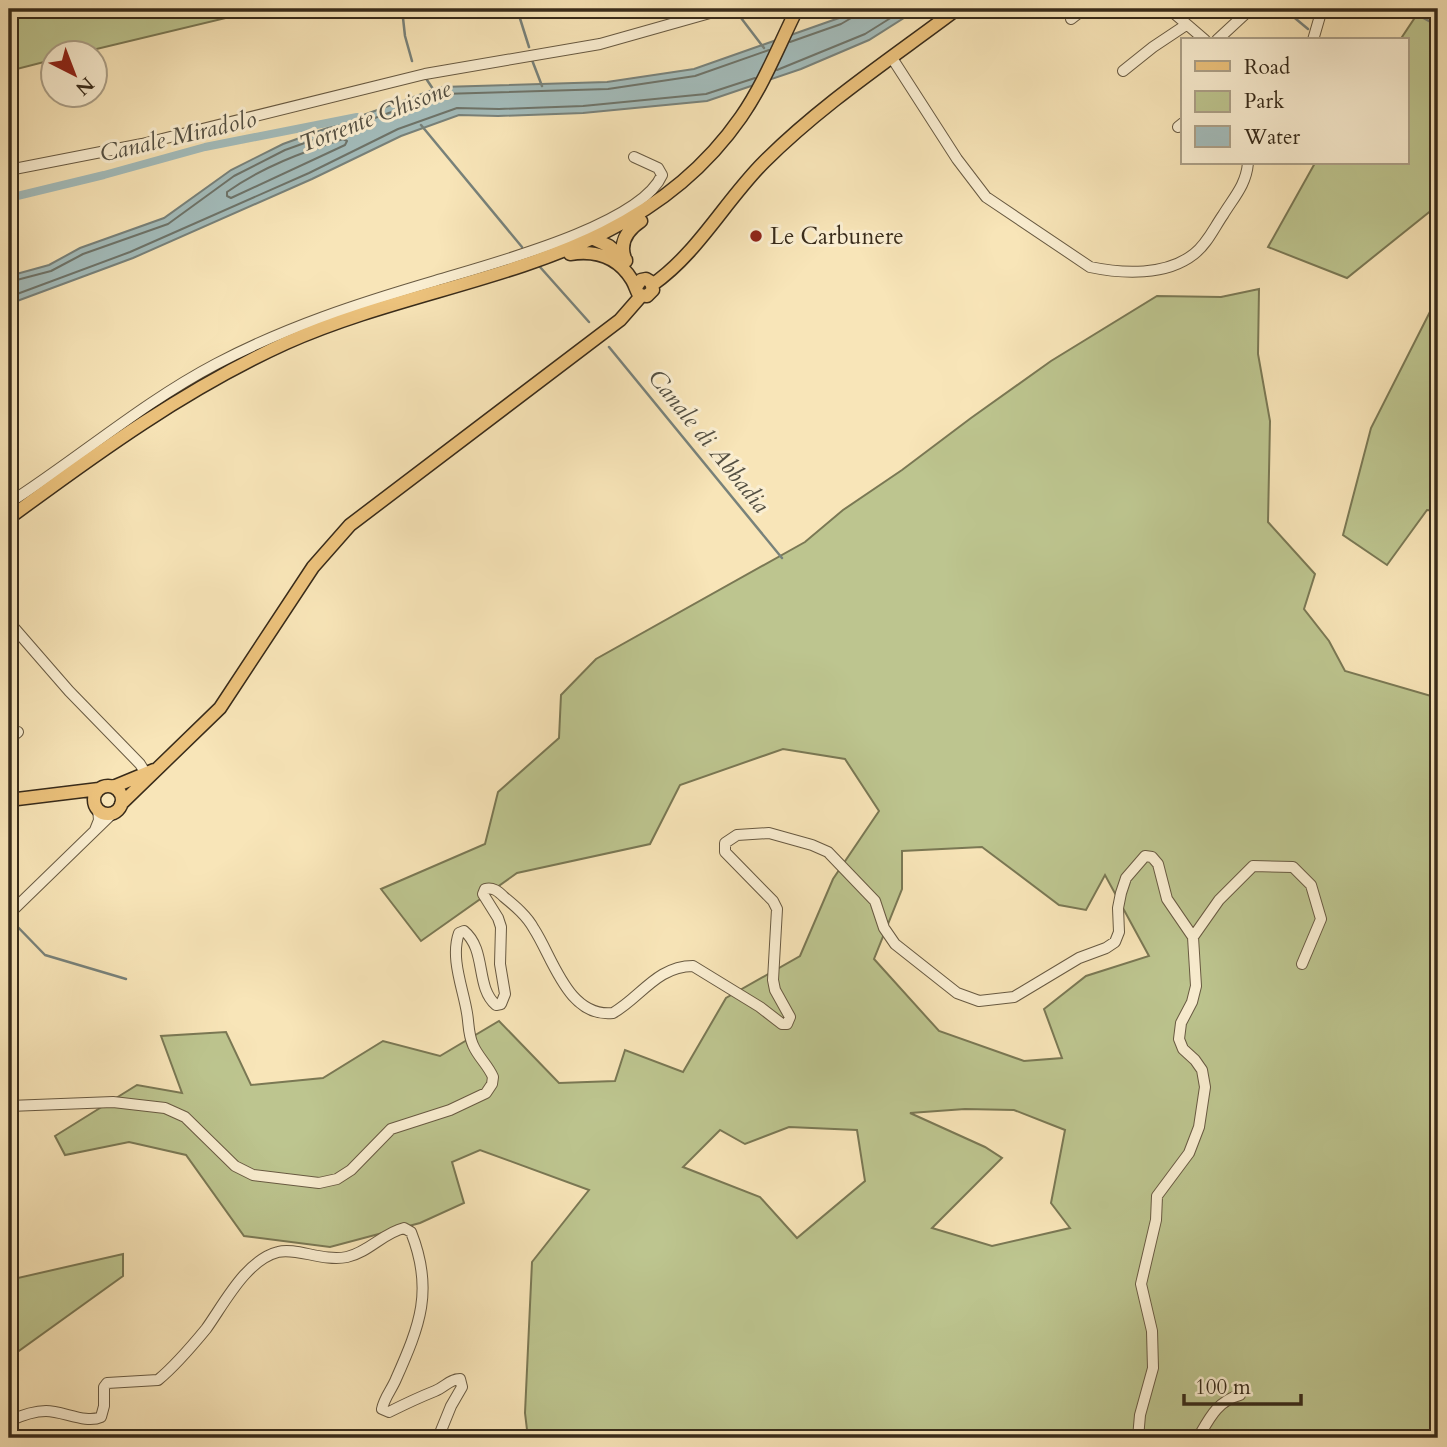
<svg xmlns="http://www.w3.org/2000/svg" width="1447" height="1447" font-family="Cardo,serif">
<style>
.green{fill:#bdc58f;stroke:#7a7854;stroke-width:2;fill-rule:evenodd}
.water{fill:#a3bcbb;stroke:#78827b;stroke-width:2}
.lines{fill:none;stroke-linecap:round;stroke-linejoin:round}
.shore{stroke:#6e746a;stroke-width:2}
.stream{stroke:#78827b;stroke-width:2.5}
.canal{stroke:#a3bcbb;stroke-width:8}
.minor-casing{stroke:#685a42;stroke-width:12}
.major-casing{stroke:#382b1a;stroke-width:15}
.minor{stroke:#faeed1;stroke-width:10}
.major{stroke:#ecc27c;stroke-width:12}
.poi-dot{fill:#8f2418;stroke:#faeed1;stroke-width:2.5}
.labels{text-anchor:middle;stroke-width:6;stroke-linejoin:round;paint-order:stroke}
.poi-label{font-size:23px;fill:#382b1a;stroke:#faeed1;text-anchor:start}
.water-label{font-size:24px;font-style:italic;fill:#534f42;stroke:#faeed1}
</style>
<rect width="100%" height="100%" fill="#f8e5b8"/>
<filter id="stains"><feTurbulence type="fractalNoise" baseFrequency=".00286" numOctaves="4"/><feColorMatrix values="0 0 0 0 .2 0 0 0 0 .09 0 0 0 0 .02 0 0 0 .5 -.17"/></filter>
<radialGradient id="worn" r=".72"><stop offset=".6" stop-color="#630" stop-opacity="0"/><stop offset="1" stop-color="#630" stop-opacity=".3"/></radialGradient>
<path class="green" d="M 9,9 L 298,9 L 259,10 L 84,52 L 52,52 L 52,60 L 9,71 Z
M 1420,10 L 1438,15 L 1438,205 L 1347,278 L 1268,247 L 1315,163 L 1407,163 L 1407,40 L 1400,40 Z
M 1259,289 L 1258,354 L 1270,421 L 1268,522 L 1315,574 L 1304,609 L 1329,641 L 1345,671 L 1438,698 L 1438,1438 L 528,1438 L 525,1413 L 532,1262 L 589,1190 L 480,1150 L 452,1162 L 464,1203 L 420,1223 L 330,1247 L 244,1236 L 186,1155 L 129,1142 L 65,1155 L 55,1136 L 137,1085 L 182,1093 L 161,1036 L 226,1032 L 251,1085 L 323,1078 L 383,1041 L 440,1056 L 499,1021 L 559,1083 L 615,1081 L 625,1050 L 683,1072 L 726,998 L 800,956 L 833,879 L 879,811 L 845,759 L 783,749 L 680,785 L 650,844 L 517,873 L 421,941 L 381,889 L 485,844 L 498,792 L 559,738 L 561,695 L 596,659 L 805,542 L 843,510 L 902,470 L 971,418 L 1051,361 L 1157,296 L 1221,297 ZM 982,847 L 1059,905 L 1086,910 L 1105,875 L 1149,956 L 1086,976 L 1044,1009 L 1062,1058 L 1024,1061 L 939,1031 L 874,959 L 902,889 L 902,851 ZM 965,1109 L 1014,1110 L 1065,1130 L 1051,1203 L 1070,1228 L 992,1246 L 932,1228 L 1002,1158 L 985,1147 L 910,1113 ZM 789,1127 L 857,1130 L 865,1181 L 797,1238 L 760,1197 L 683,1167 L 720,1130 L 745,1144 Z
M 1438,296 L 1438,511 L 1427,510 L 1387,565 L 1343,535 L 1371,428 Z
M 123,1254 L 123,1276 L 9,1358 L 9,1280 Z"/>
<path class="water" d="M 853,9 L 918,9 L 869,40 L 801,69 L 707,101 L 583,113 L 498,116 L 459,115 L 401,136 L 312,179 L 133,258 L 9,304 L 9,276 L 49,265 L 80,248 L 164,218 L 231,170 L 283,144 L 441,87 L 607,82 L 694,69 L 839,18 Z"/>
<g class="lines">
<path class="shore" d="M 790,42 L 841,24 L 853,17 L 856,9
M 777,70 L 865,34 L 905,9
M 343,139 L 347,141 L 345,145 L 231,198 L 227,196 L 227,192 C 262,167 303,152 343,139 Z
M 9,282 L 51,271 L 83,254 L 168,224 L 234,176 L 285,150 L 442,94 L 608,89 L 695,76 L 769,50
M 9,297 L 130,252 L 309,173 L 398,129 L 457,108 L 499,109 L 583,106 L 706,94 L 755,78"/>
<path class="stream" d="M 402,9 L 405,36 L 412,61
M 517,9 L 529,47
M 1284,9 L 1308,29
M 1407,9 L 1438,26
M 738,14 L 764,48
M 532,60 L 542,86
M 425,77 L 435,92
M 421,125 L 522,247
M 540,267 L 589,322
M 609,347 L 782,558
M 11,920 L 45,955 L 126,979"/>
<path class="canal" d="M 9,198 L 104,175 L 205,147 L 357,117"/>
<defs>
<path id="minor" d="M 1169,9 L 1205,40
M 1071,19 L 1084,9
M 1217,40 L 1244,15
M 1313,40 L 1322,9
M 892,58 L 957,159 L 986,197 L 1090,267 C 1123,274 1166,276 1194,254 C 1207,244 1214,228 1223,215 C 1234,197 1246,185 1248,163
M 1123,71 L 1153,47 L 1186,25
M 1178,127 L 1183,123
M 9,170 L 142,144 L 425,74 L 600,44 L 724,9
M 9,503 C 79,458 142,403 216,364 C 286,327 360,303 435,281 C 487,265 640,226 662,175 L 658,168 L 634,157
M 9,622 L 69,691 L 140,764 L 146,774
M 9,739 L 18,732
M 95,830 L 99,820 L 98,809
M 9,914 L 114,812
M 1193,937 L 1219,900 L 1253,866 L 1293,867 L 1311,885 L 1321,919 L 1302,964
M 9,1106 L 113,1102 L 165,1108 L 185,1117 L 235,1166 L 253,1175 L 319,1183 L 337,1179 L 351,1170 L 391,1129 L 450,1110 L 486,1093 L 492,1084 L 493,1077 C 488,1065 478,1057 473,1045 C 468,1034 469,1024 467,1013 C 463,988 450,958 459,933 L 464,931 C 487,950 475,987 496,1005 L 501,1004 L 505,994 L 500,964 L 501,927 L 498,918 L 483,894 L 485,889 C 493,887 498,891 504,897 C 515,906 527,916 534,929 C 553,958 568,1018 613,1013 C 640,998 657,966 693,966 L 760,1007 L 782,1024 L 787,1024 L 790,1017 L 775,990 L 773,980 L 777,909 L 773,901 L 725,852 L 725,843 L 737,835 L 769,833 L 812,845 L 828,852 L 875,901 L 884,928 L 895,944 L 957,993 L 979,1001 L 1014,997 L 1079,958 L 1106,948 L 1115,942 L 1119,932 L 1118,908 L 1121,893 L 1126,878 L 1145,856 L 1152,857 L 1158,864 L 1167,899 L 1193,937 L 1196,986 L 1192,1002 L 1181,1023 L 1179,1039 L 1183,1049 L 1195,1060 L 1202,1070 L 1205,1087 L 1199,1127 L 1189,1153 L 1157,1196 L 1156,1220 L 1141,1284 L 1152,1331 L 1153,1368 L 1140,1415 L 1138,1438
M 9,1421 C 20,1416 33,1411 46,1411 C 63,1411 86,1424 101,1417 L 104,1406 L 104,1387 L 107,1383 L 158,1380 C 175,1366 192,1346 206,1329 C 224,1304 246,1260 278,1252 C 296,1247 323,1262 347,1257 C 369,1252 383,1233 404,1228 L 411,1232 C 434,1290 420,1325 396,1379 C 392,1389 384,1398 382,1409 L 389,1412 C 405,1404 420,1397 435,1391 C 445,1387 450,1379 460,1379 L 462,1387 L 451,1406 L 438,1438
M 556,1438 L 558,1438
M 1198,1438 C 1209,1419 1217,1401 1240,1395"/>
<path id="major" d="M 594,239 L 609,246 L 626,260
M 570,254 C 595,250 618,257 632,280 C 635,285 636,290 639,295 L 647,296 L 653,290 L 651,282 L 646,279 L 641,280 L 636,287
M 626,261 C 618,244 626,231 641,221
M 652,285 C 698,253 725,201 764,162 C 822,104 892,58 957,9
M 9,518 C 97,453 185,389 286,343 C 445,272 632,274 741,117 C 764,84 779,45 797,9
M94 800a14 14 0 1 1 28 0a14 14 0 1 1-28 0Z
M 113,787 L 154,770
M 9,800 L 99,789
M 121,804 L 220,708 L 313,567 L 350,525 L 620,320 L 641,296"/>
</defs>
<use href="#minor" class="minor-casing"/>
<use href="#major" class="major-casing"/>
<use href="#minor" class="minor"/>
<use href="#major" class="major"/>
</g>
<circle class="poi-dot" cx="756" cy="236" r="7"/>
<g class="labels">
<g class="poi-label">
<text x="770" y="244">Le Carbunere</text>
</g>
<g class="water-label">
<text transform="translate(375 116) rotate(-21)" y="8">Torrente Chisone</text>
<text transform="translate(178 136) rotate(-13)" y="8">Canale Miradolo</text>
<text transform="translate(709 441) rotate(51)" y="8">Canale di Abbadia</text>
</g>
</g>
<rect width="1447" height="1447" fill="none" stroke="#f8e5b8" stroke-width="35"/>
<rect x="10" y="10" width="1426" height="1426" fill="none" stroke="#382b1a" stroke-width="3.5"/>
<rect x="18" y="18" width="1412" height="1412" fill="none" stroke="#382b1a" stroke-width="2"/>
<rect x="1181" y="38" width="228" height="126" fill="#faeed1" stroke="#aca088" stroke-width="2"/>
<rect x="1195" y="61" width="35" height="10" fill="#ecc27c" stroke="#aca088" stroke-width="2"/>
<text x="1244" y="74" font-size="21" fill="#382b1a">Road</text>
<rect x="1195" y="91" width="35" height="21" fill="#bdc58f" stroke="#aca088" stroke-width="2"/>
<text x="1244" y="108" font-size="21" fill="#382b1a">Park</text>
<rect x="1195" y="126" width="35" height="21" fill="#a3bcbb" stroke="#aca088" stroke-width="2"/>
<text x="1244" y="144" font-size="21" fill="#382b1a">Water</text>
<g transform="translate(74 74) rotate(138)"><circle r="33" fill="#faeed1" stroke="#aca088" stroke-width="2"/>
<path d="M0-5L12 26L0 18L-12 26Z" fill="#8f2418"/>
<text y="-10" font-size="19" font-weight="bold" text-anchor="middle" fill="#382b1a">N</text>
</g>
<path d="M1184 1394v10h117v-10" fill="none" stroke="#382b1a" stroke-width="3.5"/>
<text x="1195" y="1394" font-size="21" fill="#382b1a" stroke="#faeed1" stroke-width="5" paint-order="stroke">100 m</text>
<rect width="100%" height="100%" filter="url(#stains)"/>
<rect width="100%" height="100%" fill="url(#worn)"/>
</svg>
